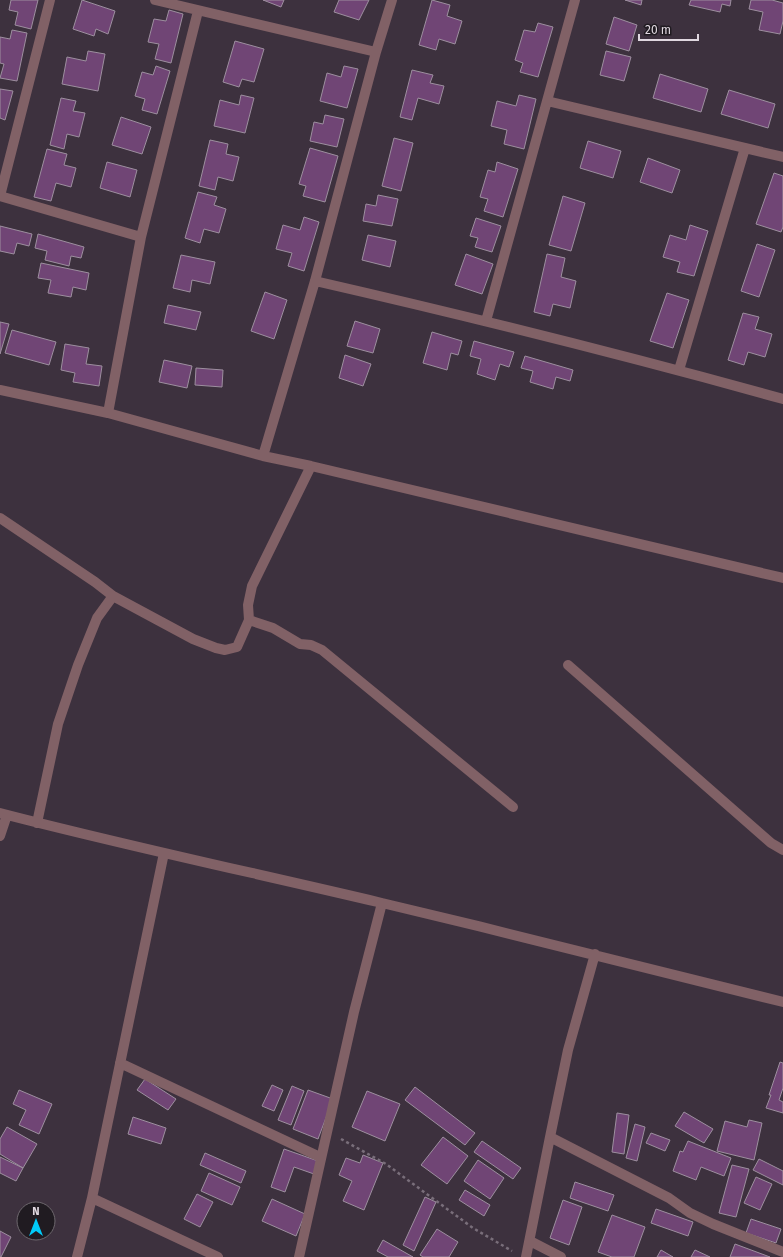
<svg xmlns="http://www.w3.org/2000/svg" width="783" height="1257" font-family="'Fira Sans',sans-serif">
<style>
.building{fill:#704575;stroke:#9d8f9f}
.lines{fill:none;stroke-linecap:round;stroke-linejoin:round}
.path{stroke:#796e7a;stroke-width:2.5;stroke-dasharray:3 3;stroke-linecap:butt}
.minor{stroke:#816166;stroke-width:10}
</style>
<rect width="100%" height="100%" fill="#3d313e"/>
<path class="building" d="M 11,0 L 38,0 L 31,29 L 15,25 L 18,12 L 9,10 Z
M 82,0 L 115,11 L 108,34 L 96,29 L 94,36 L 73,29 Z
M 263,0 L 284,0 L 281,7 Z
M 339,0 L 369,0 L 359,20 L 334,12 Z
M 432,0 L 450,5 L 447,16 L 462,21 L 455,44 L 439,39 L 436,50 L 419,45 Z
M 625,0 L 642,0 L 641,5 Z
M 691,0 L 731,0 L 730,6 L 722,4 L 720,12 L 689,5 Z
M 751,0 L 772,0 L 783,3 L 783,21 L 780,34 L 759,30 L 763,12 L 749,9 Z
M 169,10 L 183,14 L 171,63 L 155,59 L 159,44 L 148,42 L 154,19 L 166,21 Z
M 614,17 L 637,25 L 629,51 L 606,44 Z
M 538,23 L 553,27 L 538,77 L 520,72 L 523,63 L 515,60 L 524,30 L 535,32 Z
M 12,30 L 27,33 L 17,81 L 0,78 L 4,64 L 0,63 L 0,37 L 10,39 Z
M 235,41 L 264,49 L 254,82 L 242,79 L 239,87 L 223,82 Z
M 88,51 L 105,54 L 98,91 L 62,84 L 67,57 L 86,61 Z
M 606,51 L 631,57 L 624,81 L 600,75 Z
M 156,66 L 170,71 L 157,114 L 142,110 L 145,99 L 135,96 L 142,72 L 153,75 Z
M 344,66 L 358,69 L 347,108 L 320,101 L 327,73 L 341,77 Z
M 412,70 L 433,75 L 430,83 L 444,86 L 439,104 L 418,98 L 412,120 L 400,117 Z
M 660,74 L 708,89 L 701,112 L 653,98 Z
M 0,89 L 13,91 L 5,120 L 0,118 Z
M 729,90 L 775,104 L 768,128 L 721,114 Z
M 241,95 L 254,98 L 245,133 L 214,126 L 220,100 L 239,105 Z
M 519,95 L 536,99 L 524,149 L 504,144 L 507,130 L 491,126 L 497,101 L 516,106 Z
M 61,98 L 76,101 L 73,111 L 85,113 L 79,137 L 67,134 L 64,149 L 50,145 Z
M 325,115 L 344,119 L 337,147 L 310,141 L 314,122 L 323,124 Z
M 121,117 L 151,127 L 142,154 L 112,145 Z
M 394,138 L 413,143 L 401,191 L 382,186 Z
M 210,140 L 228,144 L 226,154 L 239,157 L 233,181 L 218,177 L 215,190 L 199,186 Z
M 588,141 L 621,151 L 613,178 L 580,168 Z
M 310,148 L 338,156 L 325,202 L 303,196 L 306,186 L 299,184 Z
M 47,149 L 67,154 L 64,165 L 76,168 L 71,187 L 56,183 L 51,201 L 34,197 Z
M 648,158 L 680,170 L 672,193 L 640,182 Z
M 107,162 L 137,170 L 130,197 L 100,188 Z
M 497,162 L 518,169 L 503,217 L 484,211 L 488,199 L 480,197 L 488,170 L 495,172 Z
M 774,173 L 783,176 L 783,227 L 781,232 L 756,224 Z
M 198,192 L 217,197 L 214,205 L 226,209 L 219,233 L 204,229 L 200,243 L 185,238 Z
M 378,195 L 398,199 L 392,226 L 363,221 L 366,204 L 376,206 Z
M 563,196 L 585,203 L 571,251 L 549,245 Z
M 304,217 L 319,222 L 304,271 L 288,266 L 292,253 L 276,249 L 283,225 L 300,230 Z
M 476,218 L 501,226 L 492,252 L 475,247 L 478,238 L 470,236 Z
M 690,225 L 708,231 L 694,276 L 677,272 L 680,262 L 663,257 L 670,235 L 686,240 Z
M 0,226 L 32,234 L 29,246 L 17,243 L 14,254 L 0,251 Z
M 38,234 L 84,247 L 81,258 L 71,256 L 69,266 L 45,260 L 47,251 L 35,248 Z
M 368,235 L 396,241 L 390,267 L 362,260 Z
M 757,244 L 775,250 L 759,297 L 741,291 Z
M 466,254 L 493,264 L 482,294 L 455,285 Z
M 547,254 L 565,258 L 561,277 L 576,281 L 570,308 L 553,304 L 550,316 L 534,312 Z
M 181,255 L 215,262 L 210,284 L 192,280 L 190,292 L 173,288 Z
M 41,263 L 89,273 L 86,290 L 73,287 L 71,297 L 48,293 L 51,280 L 38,278 Z
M 265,292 L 287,300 L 274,339 L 251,331 Z
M 667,293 L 689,300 L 673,348 L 650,341 Z
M 168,305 L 201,312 L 196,330 L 164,323 Z
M 743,313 L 759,317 L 755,329 L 772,334 L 765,357 L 748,352 L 744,365 L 728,360 Z
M 355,321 L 380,329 L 373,353 L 347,346 Z
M 0,322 L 9,324 L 0,354 Z
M 12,330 L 56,342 L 49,365 L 5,353 Z
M 432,332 L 462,341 L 458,355 L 451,353 L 447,370 L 423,363 Z
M 474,341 L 514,352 L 509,367 L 500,364 L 495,380 L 477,374 L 481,359 L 470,356 Z
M 65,344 L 89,348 L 86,364 L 102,366 L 99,386 L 73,382 L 75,373 L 61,370 Z
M 345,355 L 371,364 L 363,386 L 339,378 Z
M 525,356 L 573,370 L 570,381 L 556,377 L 553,389 L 530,382 L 533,371 L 521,368 Z
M 164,360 L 192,366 L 187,388 L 159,382 Z
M 196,368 L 223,370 L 222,387 L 195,385 Z
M 780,1062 L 783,1063 L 783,1088 L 779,1100 L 783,1102 L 783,1113 L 766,1108 L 771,1095 L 769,1095 Z
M 145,1079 L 176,1099 L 168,1110 L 137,1090 Z
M 272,1085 L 283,1090 L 274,1111 L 262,1106 Z
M 292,1086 L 304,1091 L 291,1125 L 278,1120 Z
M 415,1087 L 475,1133 L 465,1145 L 405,1100 Z
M 19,1090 L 52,1104 L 39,1134 L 19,1125 L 26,1110 L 13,1104 Z
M 308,1090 L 333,1099 L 318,1139 L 293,1129 Z
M 367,1091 L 400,1104 L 385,1141 L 352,1127 Z
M 684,1112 L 713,1129 L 704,1143 L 675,1126 Z
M 617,1113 L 629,1115 L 624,1154 L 612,1152 Z
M 133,1117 L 166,1128 L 161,1144 L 128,1134 Z
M 749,1120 L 762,1123 L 754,1160 L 717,1151 L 725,1121 L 747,1127 Z
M 635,1124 L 645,1127 L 637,1161 L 626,1158 Z
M 7,1127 L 37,1144 L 23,1168 L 0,1154 L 0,1139 Z
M 651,1133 L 670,1140 L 665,1151 L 646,1143 Z
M 443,1137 L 468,1156 L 447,1184 L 421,1165 Z
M 482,1141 L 521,1168 L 513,1179 L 474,1152 Z
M 688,1141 L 731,1158 L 724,1176 L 701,1167 L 696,1180 L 673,1171 L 680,1151 L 683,1152 Z
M 284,1149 L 318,1161 L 314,1174 L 294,1167 L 285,1192 L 271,1187 Z
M 205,1153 L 246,1171 L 241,1183 L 200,1165 Z
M 363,1155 L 383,1163 L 364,1210 L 343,1201 L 352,1181 L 339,1175 L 346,1158 L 360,1163 Z
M 0,1157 L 23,1168 L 16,1181 L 0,1173 Z
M 759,1159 L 783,1171 L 783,1185 L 753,1170 Z
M 478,1160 L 504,1178 L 490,1199 L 464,1181 Z
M 732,1165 L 749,1169 L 736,1217 L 719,1213 Z
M 209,1173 L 240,1187 L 232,1205 L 201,1191 Z
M 756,1177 L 772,1184 L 760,1210 L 744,1203 Z
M 575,1182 L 614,1195 L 608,1211 L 570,1198 Z
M 465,1190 L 490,1205 L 484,1216 L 459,1200 Z
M 197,1194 L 213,1202 L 200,1227 L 184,1219 Z
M 425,1197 L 436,1202 L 414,1251 L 403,1245 Z
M 272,1199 L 305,1214 L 296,1236 L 262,1221 Z
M 563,1200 L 582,1207 L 569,1245 L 550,1238 Z
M 656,1209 L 693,1222 L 688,1236 L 651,1223 Z
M 612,1215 L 645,1227 L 634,1257 L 612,1257 L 598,1252 Z
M 751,1219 L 781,1229 L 776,1243 L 746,1233 Z
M 437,1229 L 458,1242 L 449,1257 L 423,1257 L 420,1255 Z
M 0,1231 L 11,1237 L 1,1257 L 0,1257 Z
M 383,1240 L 413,1257 L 388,1257 L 377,1251 Z
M 735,1244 L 770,1257 L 730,1257 Z
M 661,1250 L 673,1257 L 657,1257 Z
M 695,1250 L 710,1257 L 691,1257 Z"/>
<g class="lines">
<path class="path" d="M 341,1139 L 386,1164 L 473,1228 L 512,1251"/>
<path class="minor" d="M 155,0 L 376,52
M 392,0 L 376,52 L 315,281 L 263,456 L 311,466 L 783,578
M 547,101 L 783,157
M 0,196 L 50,0
M 0,196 L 141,237
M 315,281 C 472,317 628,356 783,399
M 486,321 L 575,0
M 679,370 L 745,148
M 0,390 L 108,413 L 263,456
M 108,413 L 141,237 L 198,11
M 0,518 L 95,582 L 113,596 L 97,618 L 78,665 L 58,724 L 37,823
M 113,596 L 193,639 L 216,648 L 225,650 L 237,647 L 249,620 L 248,605 L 252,586 L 311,466
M 249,620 L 273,628 L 300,644 L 311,645 L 322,650 L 513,807
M 568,665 L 771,843 L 783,850
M 0,813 C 127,846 255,873 382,903 C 516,935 650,968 783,1002
M 0,836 L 7,815
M 120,1063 L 320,1157
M 550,1137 L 669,1198 L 690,1213 L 713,1224 L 783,1252
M 92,1198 L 218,1257
M 530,1241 L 561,1257
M 77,1257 L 92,1198 L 164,853
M 299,1257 L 354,1012 L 382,903
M 526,1257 L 550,1137 L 568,1050 L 595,954"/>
</g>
<g transform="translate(36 1221)"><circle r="19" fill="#201b21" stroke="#6d676d"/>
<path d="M0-3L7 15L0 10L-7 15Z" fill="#01cbf9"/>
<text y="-6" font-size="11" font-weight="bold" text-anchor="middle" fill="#e0d8e0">N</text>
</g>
<path d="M639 34v6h59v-6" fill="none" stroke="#e0d8e0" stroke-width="2"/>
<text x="645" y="34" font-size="12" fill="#e0d8e0" stroke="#201b21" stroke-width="3" paint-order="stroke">20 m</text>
</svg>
